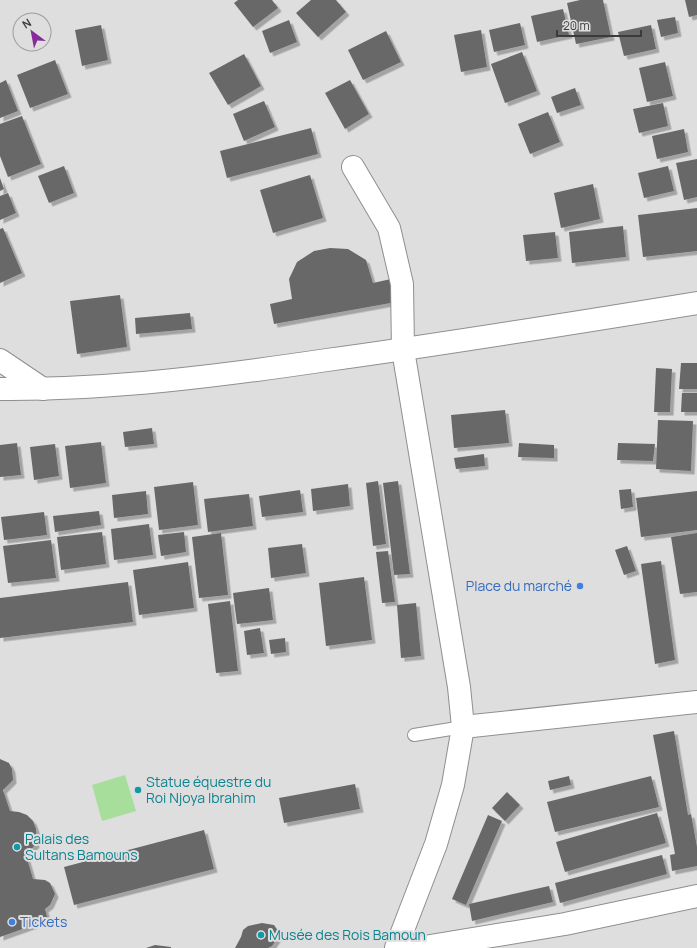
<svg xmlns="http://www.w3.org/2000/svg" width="697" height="948" font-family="Manrope,sans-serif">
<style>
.green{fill:#a7de9b}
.building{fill:#696867;filter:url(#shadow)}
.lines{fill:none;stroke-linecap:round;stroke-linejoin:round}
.service-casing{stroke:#8e8f8f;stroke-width:14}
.minor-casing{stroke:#8e8f8f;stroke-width:24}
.secondary-casing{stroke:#8e8f8f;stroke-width:24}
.service{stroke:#fff;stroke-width:12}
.minor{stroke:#fff;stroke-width:22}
.secondary{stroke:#fff;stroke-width:22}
.shop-dot{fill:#3f7fe0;stroke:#dededf;stroke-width:1.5}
.culture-dot{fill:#0f9aa8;stroke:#dededf;stroke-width:1.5}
.labels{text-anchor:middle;stroke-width:4;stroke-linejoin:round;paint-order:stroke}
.shop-label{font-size:14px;fill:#366cbe;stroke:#dededf;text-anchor:end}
.culture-label{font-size:14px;fill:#0d838f;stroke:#dededf;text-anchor:start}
</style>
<defs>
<filter id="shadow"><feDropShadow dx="3.5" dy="3.5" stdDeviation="0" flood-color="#0004"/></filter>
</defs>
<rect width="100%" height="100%" fill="#dededf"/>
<path class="green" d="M 125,775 L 136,811 L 102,821 L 92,785 Z"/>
<path class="building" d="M 238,0 L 272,0 L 278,8 L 253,27 L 234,3 Z
M 311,0 L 336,0 L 346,12 L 318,37 L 296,13 Z
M 580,0 L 603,0 L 611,37 L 576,44 L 567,3 Z
M 685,0 L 697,0 L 697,15 L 689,17 Z
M 563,9 L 569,35 L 537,42 L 531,16 Z
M 675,17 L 678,33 L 661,37 L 657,20 Z
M 289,20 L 297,42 L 270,53 L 262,31 Z
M 520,23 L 525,45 L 494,52 L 489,30 Z
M 101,25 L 108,60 L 82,66 L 75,30 Z
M 651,25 L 656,49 L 624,56 L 618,32 Z
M 481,30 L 487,67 L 461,72 L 454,35 Z
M 386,31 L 401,62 L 363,80 L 348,50 Z
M 522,52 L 537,91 L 505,103 L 491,64 Z
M 244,54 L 261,86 L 228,105 L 209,73 Z
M 55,60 L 68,94 L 30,108 L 17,75 Z
M 665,62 L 673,96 L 647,102 L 639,68 Z
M 6,80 L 18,111 L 0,118 L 0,83 Z
M 350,80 L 369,114 L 345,129 L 325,93 Z
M 575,88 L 581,105 L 557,113 L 551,97 Z
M 264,101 L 275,127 L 244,141 L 233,114 Z
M 663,103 L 668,126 L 639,133 L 633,109 Z
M 548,112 L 560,142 L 530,154 L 518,124 Z
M 22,116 L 41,164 L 8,177 L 0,156 L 0,124 Z
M 311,128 L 318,154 L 227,178 L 220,151 Z
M 684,129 L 688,152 L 657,159 L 652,136 Z
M 697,159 L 697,197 L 684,200 L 676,163 Z
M 64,166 L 74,193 L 49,203 L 38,176 Z
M 668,166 L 674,191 L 644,198 L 638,173 Z
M 310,175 L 323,218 L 273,233 L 260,190 Z
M 0,178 L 4,189 L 0,191 Z
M 593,184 L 600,219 L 561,228 L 554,193 Z
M 8,193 L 16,213 L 0,220 L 0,196 Z
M 697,208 L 697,251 L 643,257 L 638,215 Z
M 623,226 L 626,257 L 572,263 L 569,232 Z
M 3,228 L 22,273 L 0,283 L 0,229 Z
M 555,232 L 558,258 L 526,261 L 523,235 Z
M 330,248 L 348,249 L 366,260 L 373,283 L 391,279 L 396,302 L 274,324 L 270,304 L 292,299 L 289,279 L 297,262 L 314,251 Z
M 120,295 L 127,347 L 77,354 L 70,301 Z
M 190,313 L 192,329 L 136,334 L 135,318 Z
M 681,363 L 697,363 L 697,389 L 679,389 Z
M 656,368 L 672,369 L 670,412 L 654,412 Z
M 682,393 L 697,393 L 697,412 L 681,412 Z
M 505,410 L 509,443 L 454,448 L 451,415 Z
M 658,420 L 693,421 L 691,471 L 656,469 Z
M 152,428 L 154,444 L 125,447 L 123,432 Z
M 101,442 L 106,483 L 70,488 L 65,446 Z
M 17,443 L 21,475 L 0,477 L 0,445 Z
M 519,443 L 554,445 L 554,458 L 518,457 Z
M 618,443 L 655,444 L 653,461 L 617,460 Z
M 55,444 L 59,476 L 34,480 L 30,447 Z
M 484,454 L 485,466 L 456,469 L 454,458 Z
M 378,481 L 386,544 L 373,546 L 366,483 Z
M 398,481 L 410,574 L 394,575 L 383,483 Z
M 193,482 L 198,525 L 159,530 L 154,487 Z
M 348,484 L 350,506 L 313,511 L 311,489 Z
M 631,489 L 633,507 L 621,509 L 619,490 Z
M 300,490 L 303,512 L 262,517 L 259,496 Z
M 146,491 L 148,514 L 114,518 L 112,495 Z
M 697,491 L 697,530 L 641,537 L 636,498 Z
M 249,494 L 253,526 L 208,532 L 204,499 Z
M 99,511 L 101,525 L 55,532 L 53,516 Z
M 44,512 L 47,535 L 4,540 L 1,517 Z
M 149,524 L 153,555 L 114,560 L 111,529 Z
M 102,532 L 106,564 L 61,570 L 57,537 Z
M 184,532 L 186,552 L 161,556 L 158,535 Z
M 221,533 L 228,595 L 199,598 L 192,537 Z
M 697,533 L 697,592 L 680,594 L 671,537 Z
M 51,540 L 56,578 L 8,583 L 3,546 Z
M 302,544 L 306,573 L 271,578 L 268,548 Z
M 627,546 L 636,571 L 624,575 L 615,550 Z
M 388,551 L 395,602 L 382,603 L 376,552 Z
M 661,561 L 675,660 L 655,664 L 641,564 Z
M 188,562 L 194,608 L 139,615 L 133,570 Z
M 364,577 L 372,640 L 326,646 L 319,583 Z
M 128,582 L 133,622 L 0,638 L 0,598 Z
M 269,588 L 273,620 L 237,624 L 233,593 Z
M 230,601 L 238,671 L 216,673 L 208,604 Z
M 416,603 L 421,656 L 401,658 L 397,605 Z
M 260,628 L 264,653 L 247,655 L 244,631 Z
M 285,638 L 286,652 L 271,654 L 269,640 Z
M 674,731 L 688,815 L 691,814 L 697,847 L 697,866 L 672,871 L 670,855 L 675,854 L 653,735 Z
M 0,759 L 9,763 L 12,769 L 13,780 L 3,790 L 10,811 L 19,812 L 27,815 L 33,821 L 36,829 L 36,844 L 26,855 L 33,879 L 45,880 L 50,883 L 55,894 L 50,905 L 45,909 L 48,920 L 0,937 Z
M 569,776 L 571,785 L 550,790 L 548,781 Z
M 651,776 L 659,807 L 555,832 L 547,802 Z
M 355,784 L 360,809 L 284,823 L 279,798 Z
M 507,792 L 520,805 L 505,821 L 492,808 Z
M 657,813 L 666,843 L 565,872 L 556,842 Z
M 488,815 L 502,821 L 466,905 L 452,899 Z
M 204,830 L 214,869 L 74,905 L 64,867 Z
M 662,855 L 667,874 L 560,903 L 555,883 Z
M 549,886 L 553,902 L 472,921 L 469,904 Z
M 262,923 L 274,925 L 280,934 L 272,946 L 268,948 L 235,948 L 241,937 L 243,930 L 248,926 Z
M 155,945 L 171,947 L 171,948 L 146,948 Z"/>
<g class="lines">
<defs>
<path id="service" d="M 414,735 L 463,727"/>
<path id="minor" d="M 353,167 L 389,228 L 402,284 L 403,350
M 0,360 L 43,389
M 463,727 L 697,702"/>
<path id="secondary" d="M 0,389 C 109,390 219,376 327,360 C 451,343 574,323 697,303
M 396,948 L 436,844 L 453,785 L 463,727 L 459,687 L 403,350
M 418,948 L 565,924 L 697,896"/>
</defs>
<use href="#service" class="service-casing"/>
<use href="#minor" class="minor-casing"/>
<use href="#secondary" class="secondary-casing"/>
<use href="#service" class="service"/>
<use href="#minor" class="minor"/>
<use href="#secondary" class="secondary"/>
</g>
<g class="shop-dot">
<circle cx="580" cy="586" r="4"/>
<circle cx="12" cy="922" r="4"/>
</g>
<g class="culture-dot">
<circle cx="138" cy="790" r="4"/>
<circle cx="17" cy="847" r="4"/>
<circle cx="261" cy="935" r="4"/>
</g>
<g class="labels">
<g class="shop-label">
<text x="572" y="591">Place du marché</text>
<text x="20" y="927" text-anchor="start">Tickets</text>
</g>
<g class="culture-label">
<text x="146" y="787">Statue équestre du<tspan x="146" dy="16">Roi Njoya Ibrahim</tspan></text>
<text x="25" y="844">Palais des<tspan x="25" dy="16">Sultans Bamouns</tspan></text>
<text x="269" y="940">Musée des Rois Bamoun</text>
</g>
</g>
<g transform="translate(32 32) rotate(328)"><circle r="19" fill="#dededf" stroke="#9d9d9d"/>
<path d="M0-3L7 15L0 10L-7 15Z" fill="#862c98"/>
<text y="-6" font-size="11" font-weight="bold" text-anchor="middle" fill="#3b3b3b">N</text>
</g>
<path d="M557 30v6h84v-6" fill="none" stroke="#3b3b3b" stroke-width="2"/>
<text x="563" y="30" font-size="12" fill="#3b3b3b" stroke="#dededf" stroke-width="3" paint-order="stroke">20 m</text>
</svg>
